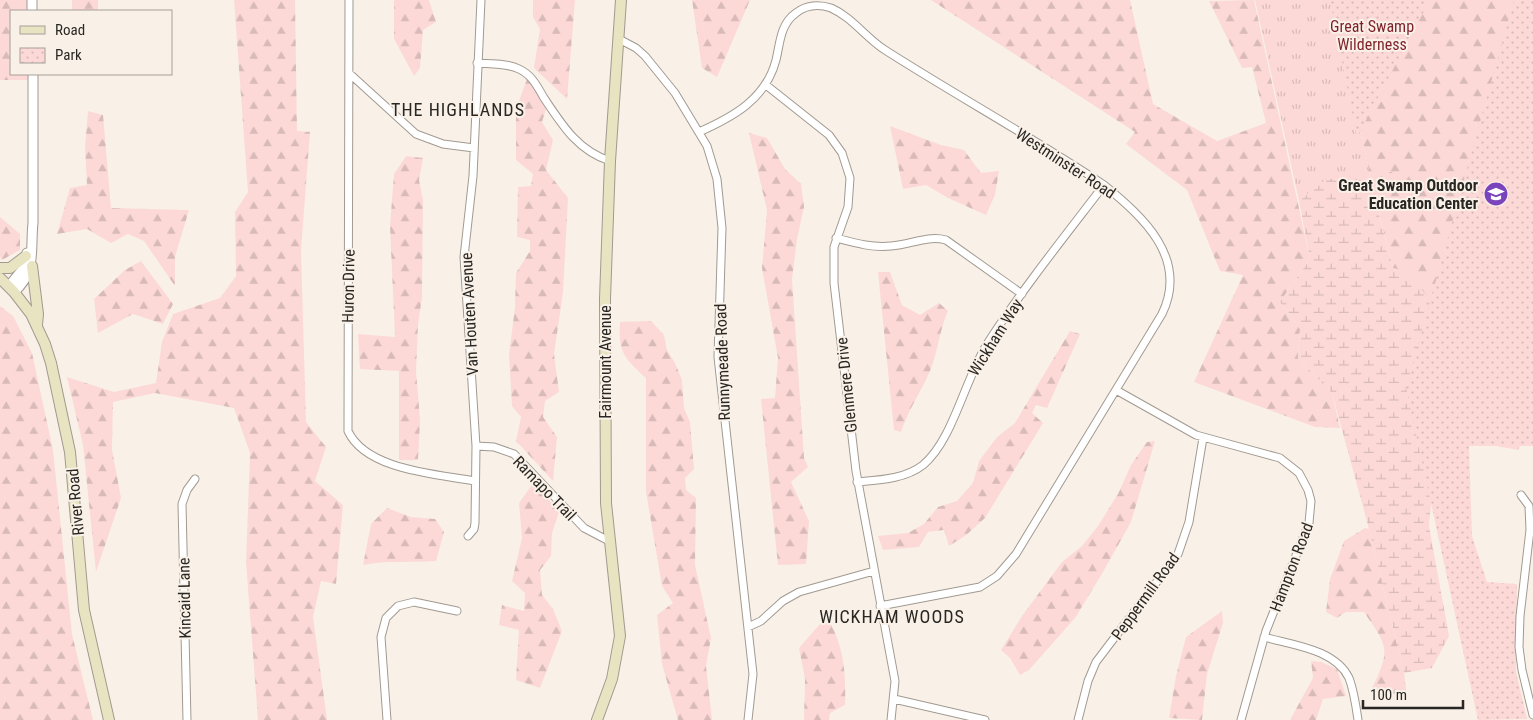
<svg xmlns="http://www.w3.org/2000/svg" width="1533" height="720" font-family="'Roboto Condensed',sans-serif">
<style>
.grass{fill:url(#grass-tufts)}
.forest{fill:url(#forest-firs)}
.wetland{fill:url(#wetland-marsh)}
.park{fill:url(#park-dots)}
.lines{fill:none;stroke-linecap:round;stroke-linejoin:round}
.minor-casing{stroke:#a19a91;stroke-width:9}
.tertiary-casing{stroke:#a19a91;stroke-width:11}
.secondary-casing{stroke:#a19a91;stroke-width:12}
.minor{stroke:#fff;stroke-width:7}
.tertiary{stroke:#fff;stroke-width:9}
.secondary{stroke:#e8e3c1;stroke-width:10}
.labels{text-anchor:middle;stroke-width:4;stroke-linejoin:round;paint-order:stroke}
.park-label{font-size:16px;fill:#7e1f28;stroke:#f9f1e8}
.street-label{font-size:16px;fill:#292723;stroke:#f9f1e8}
.poi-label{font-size:16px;font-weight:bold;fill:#292723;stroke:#f9f1e8;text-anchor:end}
.neighbourhood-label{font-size:18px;letter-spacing:1px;fill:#292723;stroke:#f9f1e8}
</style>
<defs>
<pattern id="grass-tufts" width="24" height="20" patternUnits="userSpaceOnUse" patternTransform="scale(1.25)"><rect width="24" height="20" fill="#fcd9d7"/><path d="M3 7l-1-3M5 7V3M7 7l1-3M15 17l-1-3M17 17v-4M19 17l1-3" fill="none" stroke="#d8bab8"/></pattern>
<pattern id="forest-firs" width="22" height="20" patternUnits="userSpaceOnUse" patternTransform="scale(1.25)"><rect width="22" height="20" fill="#fcd9d7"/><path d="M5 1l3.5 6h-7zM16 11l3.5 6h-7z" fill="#d8bab8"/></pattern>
<pattern id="wetland-marsh" width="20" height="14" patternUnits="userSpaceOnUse" patternTransform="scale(1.25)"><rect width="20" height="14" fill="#fcd9d7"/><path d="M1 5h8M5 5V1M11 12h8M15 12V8" fill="none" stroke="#d8bab8"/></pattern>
<pattern id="park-dots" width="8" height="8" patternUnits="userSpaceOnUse" patternTransform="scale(1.25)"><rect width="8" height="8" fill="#fcd9d7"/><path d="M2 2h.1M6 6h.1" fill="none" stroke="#d8bab8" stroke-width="1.8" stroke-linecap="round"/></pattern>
</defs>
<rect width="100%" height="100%" fill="#f9f1e8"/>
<path class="grass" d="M 1255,0 L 1335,0 L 1371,181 L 1362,185 L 1328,178 L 1299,201 Z"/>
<path class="forest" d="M 0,0 L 29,0 L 29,11 L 11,11 L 11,74 L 29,74 L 29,80 L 0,80 Z
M 72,0 L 98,0 L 98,11 L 72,11 Z
M 234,0 L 295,0 L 297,131 L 310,132 L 301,250 L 306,422 L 326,447 L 315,481 L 343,505 L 336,584 L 321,581 L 313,617 L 327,720 L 258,720 L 246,562 L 250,453 L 234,408 L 155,393 L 113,402 L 112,450 L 121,498 L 96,572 L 83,445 L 67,377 L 114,392 L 156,383 L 162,342 L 173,314 L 220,298 L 236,276 L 235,212 L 248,192 Z
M 394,0 L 429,0 L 436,22 L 423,30 L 420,68 L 414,76 L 394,39 Z
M 533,0 L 575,0 L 567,99 L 534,68 L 540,29 L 533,17 Z
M 692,0 L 750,0 L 717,77 L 702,68 Z
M 931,0 L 1130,0 L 1153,104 L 1217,141 L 1266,123 L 1252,67 L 1242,68 L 1209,1 L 1254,0 L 1310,259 L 1280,302 L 1300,329 L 1298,358 L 1332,393 L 1340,428 L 1315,427 L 1194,382 L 1243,275 L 1220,271 L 1187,190 L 1126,144 L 1135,132 Z
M 1335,0 L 1533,0 L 1533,445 L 1393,268 L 1374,194 L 1392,172 L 1371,181 Z
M 527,79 L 546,109 L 542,122 L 553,140 L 546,170 L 568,198 L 563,292 L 554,354 L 559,392 L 545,401 L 543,417 L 557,437 L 553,481 L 516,441 L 521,417 L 512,406 L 509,355 L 515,307 L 516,273 L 530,251 L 530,240 L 517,237 L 518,187 L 531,186 L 533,174 L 516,160 L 516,109 Z
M 88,111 L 103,115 L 111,208 L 189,210 L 175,257 L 175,286 L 144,241 L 128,234 L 111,243 L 87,229 L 57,234 L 70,188 L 87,185 L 85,148 Z
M 890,126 L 941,145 L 964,150 L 981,173 L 999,171 L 995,195 L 986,215 L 948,198 L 926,185 L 903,189 Z
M 749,133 L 767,138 L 785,169 L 801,184 L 804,207 L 797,239 L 792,279 L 804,458 L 808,467 L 791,482 L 809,521 L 806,564 L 778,565 L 761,399 L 775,398 L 778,358 L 762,268 L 767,210 Z
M 406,156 L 423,158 L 419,180 L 423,200 L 422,297 L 418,325 L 416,371 L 420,420 L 418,460 L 399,460 L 399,371 L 360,369 L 358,334 L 395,337 L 390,226 L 394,174 Z
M 0,217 L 20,234 L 20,250 L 2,260 L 0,257 Z
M 141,261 L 173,304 L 163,324 L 133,314 L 98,333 L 94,299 L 125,270 Z
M 878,272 L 890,272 L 902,305 L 920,315 L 939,303 L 948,311 C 939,331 938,352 930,371 C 921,392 908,410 901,432 L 894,430 Z
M 0,306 L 13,316 L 32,353 L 53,450 L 72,634 L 93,720 L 0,720 Z
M 651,321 L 664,335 L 667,350 L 675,363 L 682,380 L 684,408 L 690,422 L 694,469 L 685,478 L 686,490 L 696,498 L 695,565 L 711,638 L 706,666 L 712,720 L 678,720 L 662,664 L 657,615 L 673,603 L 662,586 L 646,492 L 646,378 C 624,358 618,352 620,322 Z
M 1070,331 L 1080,334 L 1047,408 L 1036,405 L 1032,413 L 1043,423 L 985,518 L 965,536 L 949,546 L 944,530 L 928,532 L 919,547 L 883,550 L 878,536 L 908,533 L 924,524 L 938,507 L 957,501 L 973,483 L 979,461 L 997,437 L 1015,423 Z
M 1155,441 L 1131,522 L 1103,572 L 1075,618 L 1029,670 L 1020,675 L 1010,658 L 1001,650 L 1022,616 L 1062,562 L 1082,546 L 1098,526 L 1118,494 L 1131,465 L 1147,442 Z
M 534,482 L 559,512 L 552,533 L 551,556 L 540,570 L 542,595 L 553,609 L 562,631 L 540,688 L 516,680 L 519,630 L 499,625 L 502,605 L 524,611 L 525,593 L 512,581 L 522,538 L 519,503 Z
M 387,508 L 411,517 L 435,519 L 444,532 L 436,561 C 411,563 387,560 363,565 L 371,524 Z
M 1365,528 L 1369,529 L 1404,673 L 1407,697 L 1372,688 C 1391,649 1388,647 1364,612 L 1346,612 L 1337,618 L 1326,612 L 1330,579 L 1344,541 Z
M 1222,611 L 1223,623 L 1207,674 L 1202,720 L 1169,718 L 1176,676 L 1186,637 Z
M 827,616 C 844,648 846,669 845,705 L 830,713 L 829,720 L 804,720 L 805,679 L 799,648 Z
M 1311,661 L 1321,662 L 1337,669 L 1346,696 L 1323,699 L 1316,720 L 1290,720 L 1313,678 Z"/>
<path class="wetland" d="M 1392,171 L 1395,188 L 1374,195 L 1393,268 L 1407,271 L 1444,317 L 1522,442 L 1518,450 L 1474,442 L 1434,471 L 1429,526 L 1449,636 L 1432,668 L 1404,673 L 1369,529 L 1332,393 L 1298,358 L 1300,329 L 1280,302 L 1310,259 L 1299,201 L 1328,178 L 1362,185 Z"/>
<path class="park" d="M 1330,0 L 1430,0 L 1357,137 Z
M 1514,0 L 1533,0 L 1533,446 L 1469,446 L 1472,536 L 1487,582 L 1517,584 L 1516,672 L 1527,719 L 1478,720 L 1406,388 Z"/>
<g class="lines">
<defs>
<path id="minor" d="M 349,0 L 348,431 C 366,470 436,474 474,481
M 619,39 L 636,48 L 645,56 L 675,93 L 707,146 L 717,179 L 722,228 L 718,357 L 753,674 L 748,720
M 477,63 C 490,64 507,63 519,69 C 532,75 537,86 544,98 C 562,125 578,151 610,161
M 350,74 L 416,134 L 443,144 L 474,148
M 766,85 L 829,135 L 842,153 L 850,178 L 848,207 L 834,247 L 834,283 L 856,471 L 895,681 L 891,720
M 699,132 C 733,117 766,99 776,60 C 780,44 780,24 796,13 C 806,5 819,4 831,8 C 852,17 866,38 885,50 C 957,96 1032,137 1104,185 C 1143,217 1189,258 1162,314 L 1016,554 L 997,576 L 980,587 L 880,606
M 836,238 C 855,243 872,248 891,246 C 911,245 926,235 946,240 L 1022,294
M 1116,390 L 1196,435 L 1280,458 L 1299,473 L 1308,490 L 1311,501 L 1309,523 L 1266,631 L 1241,720
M 476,446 L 494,447 L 514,454 L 584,528 L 609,541
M 857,482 C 880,480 905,479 923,465 C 954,439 965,377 989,341 C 1024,287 1065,236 1104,185
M 1521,495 L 1529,506 L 1530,530 L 1520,616 L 1519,647 L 1522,670 L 1533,715
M 468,536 L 474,529 L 475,523 L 476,446 L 464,257 L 473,176 L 481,0
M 748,627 L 761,621 L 783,601 L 799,592 L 874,571
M 1264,637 C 1292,645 1335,649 1349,678 C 1354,691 1356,706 1358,720
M 894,699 L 985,720
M 187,720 L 182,504 L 187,490 L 195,479
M 387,720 L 381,637 L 386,618 L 398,606 L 414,602 L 457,611
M 1078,720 L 1088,681 L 1096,662 L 1178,554 L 1189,522 L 1203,438"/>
<path id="tertiary" d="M 32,0 L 32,11
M 9,286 L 22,270 L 27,253
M 14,292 C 37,272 30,249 33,223 L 33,74"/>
<path id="secondary" d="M 32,266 L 38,314 L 37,325
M 0,268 L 10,268 L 26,256
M 0,278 L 14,292 L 31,314 L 45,344 L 51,363 L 70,452 L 84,610 L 109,720
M 597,720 L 612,679 L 620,636 L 606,503 L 605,299 L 610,161 L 621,0"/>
</defs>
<use href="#minor" class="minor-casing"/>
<use href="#tertiary" class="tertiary-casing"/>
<use href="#secondary" class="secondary-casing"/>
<use href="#minor" class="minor"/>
<use href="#tertiary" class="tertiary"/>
<use href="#secondary" class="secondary"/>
</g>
<defs>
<symbol id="school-disc" viewBox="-11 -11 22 22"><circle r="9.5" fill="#7a45bc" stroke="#f9f1e8"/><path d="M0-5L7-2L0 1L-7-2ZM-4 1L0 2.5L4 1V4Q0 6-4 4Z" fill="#fff"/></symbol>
</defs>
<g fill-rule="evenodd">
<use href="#school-disc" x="1482" y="180" width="28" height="28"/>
</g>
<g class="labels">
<g class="park-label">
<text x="1372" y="32">Great Swamp<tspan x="1372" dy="18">Wilderness</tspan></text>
</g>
<g class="street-label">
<text transform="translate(1066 163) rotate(33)" y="6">Westminster Road</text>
<text transform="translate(348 286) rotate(-89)" y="6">Huron Drive</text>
<text transform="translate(469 314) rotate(-93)" y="6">Van Houten Avenue</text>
<text transform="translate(995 337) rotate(-58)" y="6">Wickham Way</text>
<text transform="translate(605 362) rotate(-90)" y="6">Fairmount Avenue</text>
<text transform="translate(722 362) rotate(-92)" y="6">Runnymeade Road</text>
<text transform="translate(846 385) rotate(-96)" y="6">Glenmere Drive</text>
<text transform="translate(545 488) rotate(46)" y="6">Ramapo Trail</text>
<text transform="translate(75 502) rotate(-95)" y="6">River Road</text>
<text transform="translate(1291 567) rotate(-69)" y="6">Hampton Road</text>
<text transform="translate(1145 596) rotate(-54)" y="6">Peppermill Road</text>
<text transform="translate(184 598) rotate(-91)" y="6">Kincaid Lane</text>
</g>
<g class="poi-label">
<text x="1478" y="191">Great Swamp Outdoor<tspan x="1478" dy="18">Education Center</tspan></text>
</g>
<g class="neighbourhood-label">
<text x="458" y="116">THE HIGHLANDS</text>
<text x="892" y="623">WICKHAM WOODS</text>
</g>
</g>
<rect x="10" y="10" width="162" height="65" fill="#f9f1e8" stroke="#a6a099"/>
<rect x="20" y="26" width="25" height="8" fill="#e8e3c1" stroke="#a6a099"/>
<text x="55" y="35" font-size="15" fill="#292723">Road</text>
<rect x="20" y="48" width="25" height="15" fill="url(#park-dots)" stroke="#a6a099"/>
<text x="55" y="60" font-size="15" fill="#292723">Park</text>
<path d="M1363 700v8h100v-8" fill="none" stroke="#292723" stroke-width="2.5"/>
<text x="1370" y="700" font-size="15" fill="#292723" stroke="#f9f1e8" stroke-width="4" paint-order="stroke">100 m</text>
</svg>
